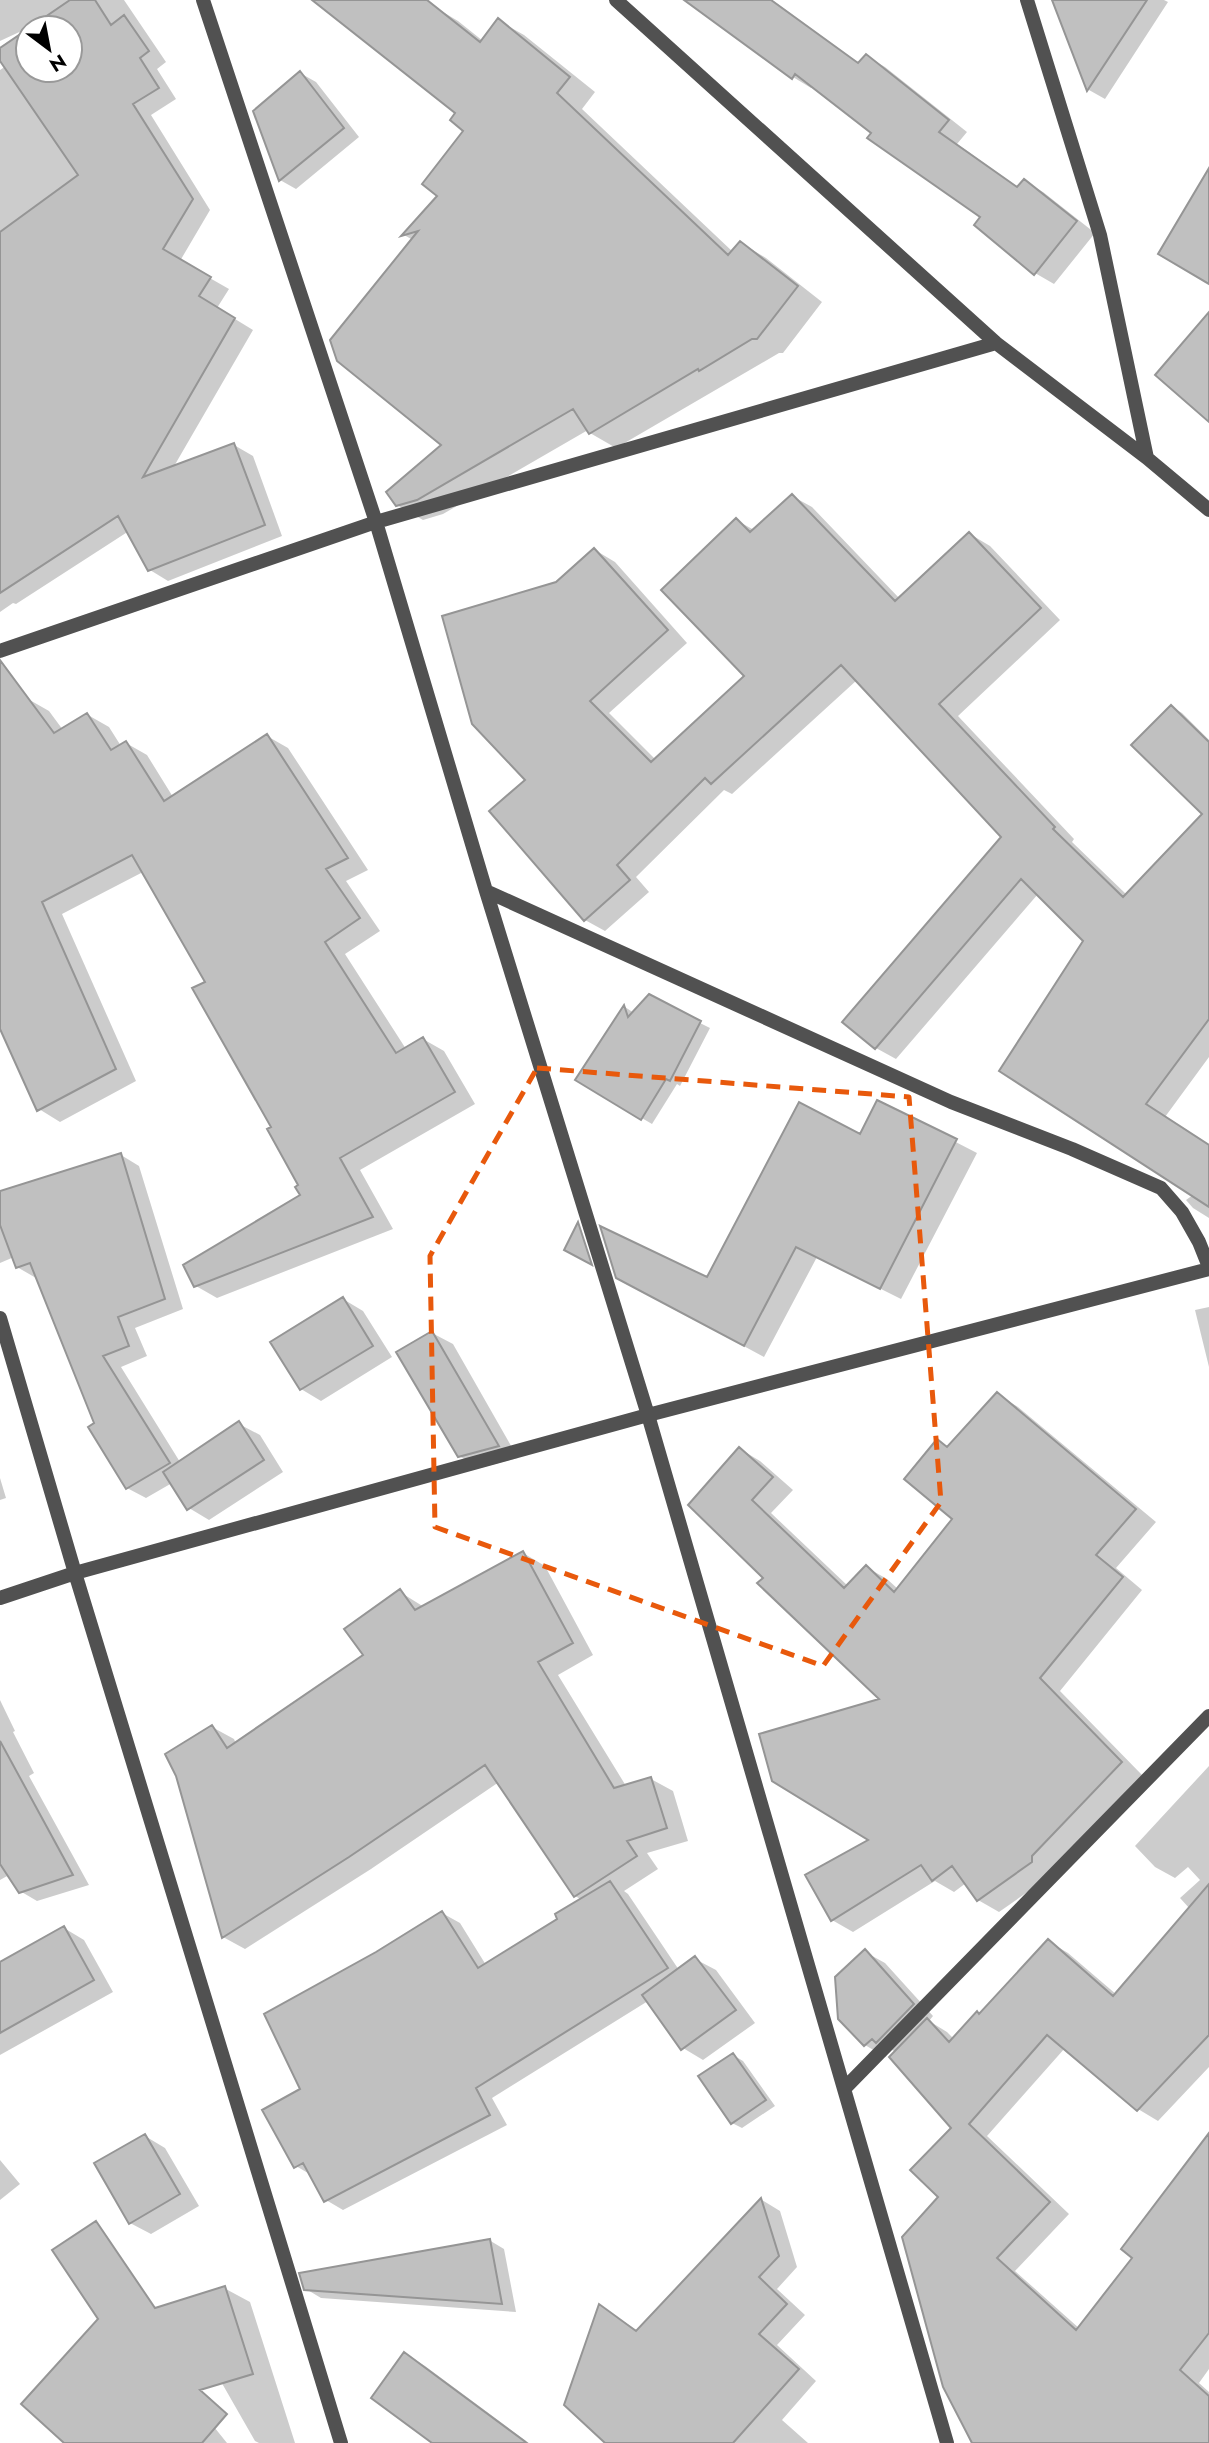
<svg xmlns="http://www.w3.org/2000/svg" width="1209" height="2443" font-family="Jost,sans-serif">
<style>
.shadow{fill:#0003}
.building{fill:#c0c0c0;stroke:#959595;stroke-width:2}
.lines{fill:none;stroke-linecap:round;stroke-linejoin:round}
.street{stroke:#515151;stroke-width:14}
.marked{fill:none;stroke:#e8590c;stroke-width:5;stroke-dasharray:14 9;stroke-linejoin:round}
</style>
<rect width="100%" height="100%" fill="#fff"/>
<path class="shadow" d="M 0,0 L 124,0 L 166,62 L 157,69 L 176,99 L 151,115 L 210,210 L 180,261 L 229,289 L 217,308 L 253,330 L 173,468 L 234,445 L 253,456 L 282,536 L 168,581 L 150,570 L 129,531 L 16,604 L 13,603 L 0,612 L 0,70 L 28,51 L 28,70 L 70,70 L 70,28 L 28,28 L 0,41 Z
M 315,0 L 394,0 L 433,6 L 458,21 L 483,41 L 499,21 L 524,35 L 595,92 L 582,109 L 733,252 L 741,243 L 766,258 L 822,302 L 783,353 L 779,353 L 616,448 L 590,433 L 588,430 L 443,514 L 423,520 L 397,505 L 444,445 L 413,240 L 404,235 L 439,196 L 466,131 L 457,113 Z
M 687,0 L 772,0 L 860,64 L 866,56 L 885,67 L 967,132 L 957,144 L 1019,188 L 1024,181 L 1043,192 L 1095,233 L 1054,284 L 1035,273 L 983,217 L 813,86 L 811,88 L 793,77 Z
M 1054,0 L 1164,0 L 1168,2 L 1105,99 L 1089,90 Z
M 300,73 L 316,82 L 359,137 L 296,189 L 280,180 Z
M 792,496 L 812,507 L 900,599 L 970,534 L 990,546 L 1060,620 L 958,716 L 1074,839 L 1072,842 L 1127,895 L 1209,809 L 1209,1057 L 1165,1117 L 1209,1146 L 1209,1218 L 1193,1208 L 1186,1200 L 1193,1195 L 1001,1070 L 1086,940 L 1038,894 L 896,1059 L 876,1048 L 844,1022 L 1003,837 L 857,680 L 732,794 L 724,790 L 636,877 L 649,892 L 605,931 L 585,920 L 528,780 L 557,584 L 595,550 L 615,562 L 687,643 L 609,713 L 656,760 L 746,676 L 736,520 L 754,530 Z
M 28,699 L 49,711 L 63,730 L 88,715 L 109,727 L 121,746 L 126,743 L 147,755 L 173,797 L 267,736 L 288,748 L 368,870 L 346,881 L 380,931 L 345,954 L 406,1049 L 423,1039 L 444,1051 L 475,1104 L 360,1170 L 393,1229 L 217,1298 L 196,1286 L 302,1196 L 301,1186 L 207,982 L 143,872 L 62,914 L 136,1081 L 60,1122 L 39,1109 L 0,1025 L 0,708 Z
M 1172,707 L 1182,713 L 1209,740 L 1209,755 Z
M 625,1007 L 634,1013 L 700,1023 L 710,1028 L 680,1086 L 677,1084 L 652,1124 L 577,1080 Z
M 878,1102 L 977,1153 L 901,1299 L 817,1257 L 764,1357 L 638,1289 L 708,1280 L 860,1136 Z
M 121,1155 L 139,1166 L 183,1309 L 135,1328 L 147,1356 L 121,1367 L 180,1462 L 239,1424 L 260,1435 L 283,1472 L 209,1520 L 189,1508 L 172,1483 L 146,1498 L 127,1488 L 96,1424 L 36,1278 L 17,1267 L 14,1257 L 0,1263 L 0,1193 Z
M 343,1299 L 363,1311 L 392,1357 L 321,1401 L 301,1389 Z
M 1209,1307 L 1209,1367 L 1195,1310 Z
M 432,1333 L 453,1344 L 518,1458 L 480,1468 L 459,1456 Z
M 997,1394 L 1018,1407 L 1156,1522 L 1116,1568 L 1142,1590 L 1060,1691 L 1142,1775 L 1053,1868 L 1053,1874 L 999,1912 L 978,1900 L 966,1883 L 954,1892 L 935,1881 L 853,1932 L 832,1920 L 871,1840 L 882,1700 L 765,1578 L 740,1449 L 760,1461 L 793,1490 L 771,1513 L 848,1586 L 866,1567 L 887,1579 L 898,1589 L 954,1519 L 938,1441 L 949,1448 Z
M 0,1478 L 6,1498 L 0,1500 Z
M 523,1553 L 545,1566 L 593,1655 L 558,1675 L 626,1786 L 651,1779 L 673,1791 L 688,1841 L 647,1853 L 658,1869 L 624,1891 L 628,1894 L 679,1970 L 695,1959 L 716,1970 L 755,2023 L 703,2060 L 683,2048 L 648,2001 L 492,2098 L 507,2125 L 343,2210 L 326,2200 L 313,2176 L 296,2166 L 377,1954 L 442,1913 L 460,1923 L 486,1965 L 560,1919 L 582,1900 L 575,1896 L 499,1782 L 371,1869 L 245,1949 L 223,1937 L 212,1727 L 234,1739 L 236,1744 L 365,1656 L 400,1592 L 424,1607 Z
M 0,1700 L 15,1731 L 13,1732 L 34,1773 L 29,1776 L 89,1885 L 37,1901 L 20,1891 L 9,1875 L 0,1880 Z
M 1209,1766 L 1209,2067 L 1158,2121 L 1138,2109 L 1065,2048 L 987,2136 L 1069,2214 L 1015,2271 L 1080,2329 L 1135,2258 L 1209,2136 L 1209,2369 L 1199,2383 L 1209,2392 L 1209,2443 L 971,2443 L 946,2388 L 941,2197 L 953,2128 L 896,2052 L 892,2050 L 885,2057 L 865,2045 L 865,1952 L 885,1963 L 933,2016 L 929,2021 L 947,2032 L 954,2039 L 980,2015 L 1048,1941 L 1068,1953 L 1117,1995 L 1190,1909 L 1180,1898 L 1200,1880 L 1188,1867 L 1175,1878 L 1155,1867 L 1135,1846 Z
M 64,1928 L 84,1940 L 113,1992 L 0,2055 L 0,1964 Z
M 733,2055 L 743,2061 L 775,2106 L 742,2128 L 732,2123 Z
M 145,2136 L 165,2148 L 199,2206 L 151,2234 L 130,2223 Z
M 0,2160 L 20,2184 L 0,2200 Z
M 762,2200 L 780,2211 L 797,2267 L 777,2289 L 805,2315 L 777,2345 L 816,2381 L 782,2420 L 808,2443 L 608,2443 L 600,2306 L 638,2331 Z
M 489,2240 L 504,2249 L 516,2312 L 321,2298 L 306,2289 Z
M 224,2288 L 250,2302 L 295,2443 L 259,2443 L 255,2441 L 176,2303 Z
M 132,2325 L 227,2443 L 66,2443 Z
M 405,2354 L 425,2366 L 526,2441 L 435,2443 Z"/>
<path class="building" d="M 70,0 L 95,0 L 111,25 L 124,15 L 149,51 L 140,58 L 159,88 L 133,104 L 193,199 L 163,249 L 211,277 L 199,296 L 235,318 L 143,477 L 234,443 L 265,525 L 148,571 L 118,516 L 0,593 L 0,232 L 78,175 L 0,61 L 0,48 L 28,29 L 28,70 L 70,70 L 70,28 L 29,28 Z
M 312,0 L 427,0 L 480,42 L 498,18 L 570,77 L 557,93 L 728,255 L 740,241 L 798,286 L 757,339 L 752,339 L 699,371 L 698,369 L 589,434 L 573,409 L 417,500 L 396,506 L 386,492 L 441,445 L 337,361 L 330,340 L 418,231 L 401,236 L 437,196 L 422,184 L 463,131 L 450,120 L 455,113 Z
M 684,0 L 771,0 L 858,63 L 866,54 L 949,120 L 939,132 L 1017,187 L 1024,179 L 1077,221 L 1034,275 L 974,225 L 980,217 L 867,138 L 871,133 L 795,74 L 792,79 Z
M 1052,0 L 1147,0 L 1087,91 Z
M 300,71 L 344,128 L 279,181 L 253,111 Z
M 1209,168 L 1209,284 L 1158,254 Z
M 1209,312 L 1209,422 L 1155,375 Z
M 792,494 L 895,601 L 969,532 L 1041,608 L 939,704 L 1055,827 L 1053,829 L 1123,897 L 1202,814 L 1131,745 L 1171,705 L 1209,742 L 1209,1019 L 1146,1104 L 1209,1145 L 1209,1207 L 999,1071 L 1083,941 L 1021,879 L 875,1049 L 842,1022 L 1001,837 L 841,665 L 711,784 L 705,778 L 617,865 L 630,880 L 584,921 L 489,811 L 525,780 L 472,724 L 442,616 L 556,582 L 594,548 L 668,630 L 590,701 L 651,762 L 744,676 L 661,590 L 736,518 L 750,532 Z
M 0,660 L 54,733 L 87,713 L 111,750 L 126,741 L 164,801 L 267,734 L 348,858 L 326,869 L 360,918 L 325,942 L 396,1053 L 423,1037 L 455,1092 L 340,1158 L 373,1217 L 194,1287 L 183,1265 L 300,1195 L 295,1187 L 298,1185 L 267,1129 L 271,1127 L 192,988 L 205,982 L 132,855 L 42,902 L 116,1069 L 37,1111 L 0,1029 Z
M 649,994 L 701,1021 L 670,1081 L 666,1079 L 641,1120 L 575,1080 L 624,1005 L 628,1017 Z
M 877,1100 L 957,1139 L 880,1289 L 796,1247 L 744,1346 L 616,1278 L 600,1226 L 707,1277 L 799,1102 L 860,1134 Z
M 121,1153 L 165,1299 L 118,1317 L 129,1346 L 103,1356 L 170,1463 L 126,1489 L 88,1427 L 94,1423 L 30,1263 L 16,1268 L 0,1225 L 0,1191 Z
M 578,1222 L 592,1265 L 564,1250 Z
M 343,1297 L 373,1346 L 300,1390 L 270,1342 Z
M 432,1331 L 499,1446 L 458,1457 L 396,1352 Z
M 997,1392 L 1136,1509 L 1096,1555 L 1123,1577 L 1040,1678 L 1122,1762 L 1032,1856 L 1032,1862 L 977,1901 L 952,1866 L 932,1881 L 921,1865 L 831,1921 L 805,1875 L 868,1840 L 772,1781 L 759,1734 L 879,1699 L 757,1583 L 763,1578 L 688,1505 L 739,1447 L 773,1477 L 752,1500 L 844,1588 L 866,1565 L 894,1592 L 952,1519 L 904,1479 L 937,1439 L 947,1447 Z
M 239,1421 L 264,1460 L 187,1510 L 163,1472 Z
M 523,1551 L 573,1643 L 538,1662 L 614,1788 L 651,1777 L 667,1828 L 627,1841 L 637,1856 L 574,1897 L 485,1765 L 349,1857 L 222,1938 L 176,1776 L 165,1754 L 212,1725 L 227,1748 L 363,1655 L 344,1629 L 400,1589 L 415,1610 Z
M 0,1741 L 73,1875 L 19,1893 L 0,1864 Z
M 610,1881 L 668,1968 L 476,2088 L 490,2115 L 324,2202 L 303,2163 L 294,2168 L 262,2110 L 300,2089 L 264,2014 L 376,1952 L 442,1911 L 478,1968 L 557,1919 L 555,1914 Z
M 1209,1884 L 1209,2035 L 1137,2111 L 1047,2035 L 969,2124 L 1050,2202 L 997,2258 L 1076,2330 L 1132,2258 L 1121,2249 L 1209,2133 L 1209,2333 L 1180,2370 L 1209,2396 L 1209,2443 L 972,2443 L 943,2387 L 902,2237 L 938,2197 L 910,2170 L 951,2128 L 889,2057 L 927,2018 L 949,2042 L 977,2011 L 979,2014 L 1048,1939 L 1113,1996 Z
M 64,1926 L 94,1980 L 0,2033 L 0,1962 Z
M 865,1949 L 914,2004 L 876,2043 L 872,2039 L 864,2046 L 838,2019 L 835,1977 Z
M 695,1956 L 736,2010 L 681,2050 L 642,1995 Z
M 733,2053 L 766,2100 L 731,2124 L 698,2076 Z
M 145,2134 L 180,2194 L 129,2224 L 94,2163 Z
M 761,2198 L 779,2256 L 759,2277 L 787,2304 L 759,2334 L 799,2369 L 733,2443 L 605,2443 L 564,2405 L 599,2304 L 636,2331 Z
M 96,2221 L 155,2308 L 225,2286 L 253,2374 L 200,2390 L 227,2414 L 202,2443 L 64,2443 L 21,2404 L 98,2319 L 52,2250 Z
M 490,2239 L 502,2304 L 304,2290 L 299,2273 Z
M 404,2352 L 527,2443 L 432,2443 L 371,2398 Z"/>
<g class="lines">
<path class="street" d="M 203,0 L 376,522 L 486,891 L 648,1415 L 947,2443
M 616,0 L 996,343 L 1147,458 L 1209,510
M 1027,0 L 1100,235 L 1147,458
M 0,651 L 376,522 L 996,343
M 486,891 L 951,1102 L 1072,1149 L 1161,1188 L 1182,1212 L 1199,1242 L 1209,1267
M 0,1318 L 75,1573 L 341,2443
M 0,1598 L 75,1573 L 648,1415 L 1209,1269
M 845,2088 L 1209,1716"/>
</g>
<path class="marked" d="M 537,1068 L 909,1097 L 941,1502 L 823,1666 L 435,1527 L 430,1256 Z"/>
<g transform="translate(49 49) rotate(148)"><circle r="33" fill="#ffffff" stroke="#999999" stroke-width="2"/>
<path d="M0-5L12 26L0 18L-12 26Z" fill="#000000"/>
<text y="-10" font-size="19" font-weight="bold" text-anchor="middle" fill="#000000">N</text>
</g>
</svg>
